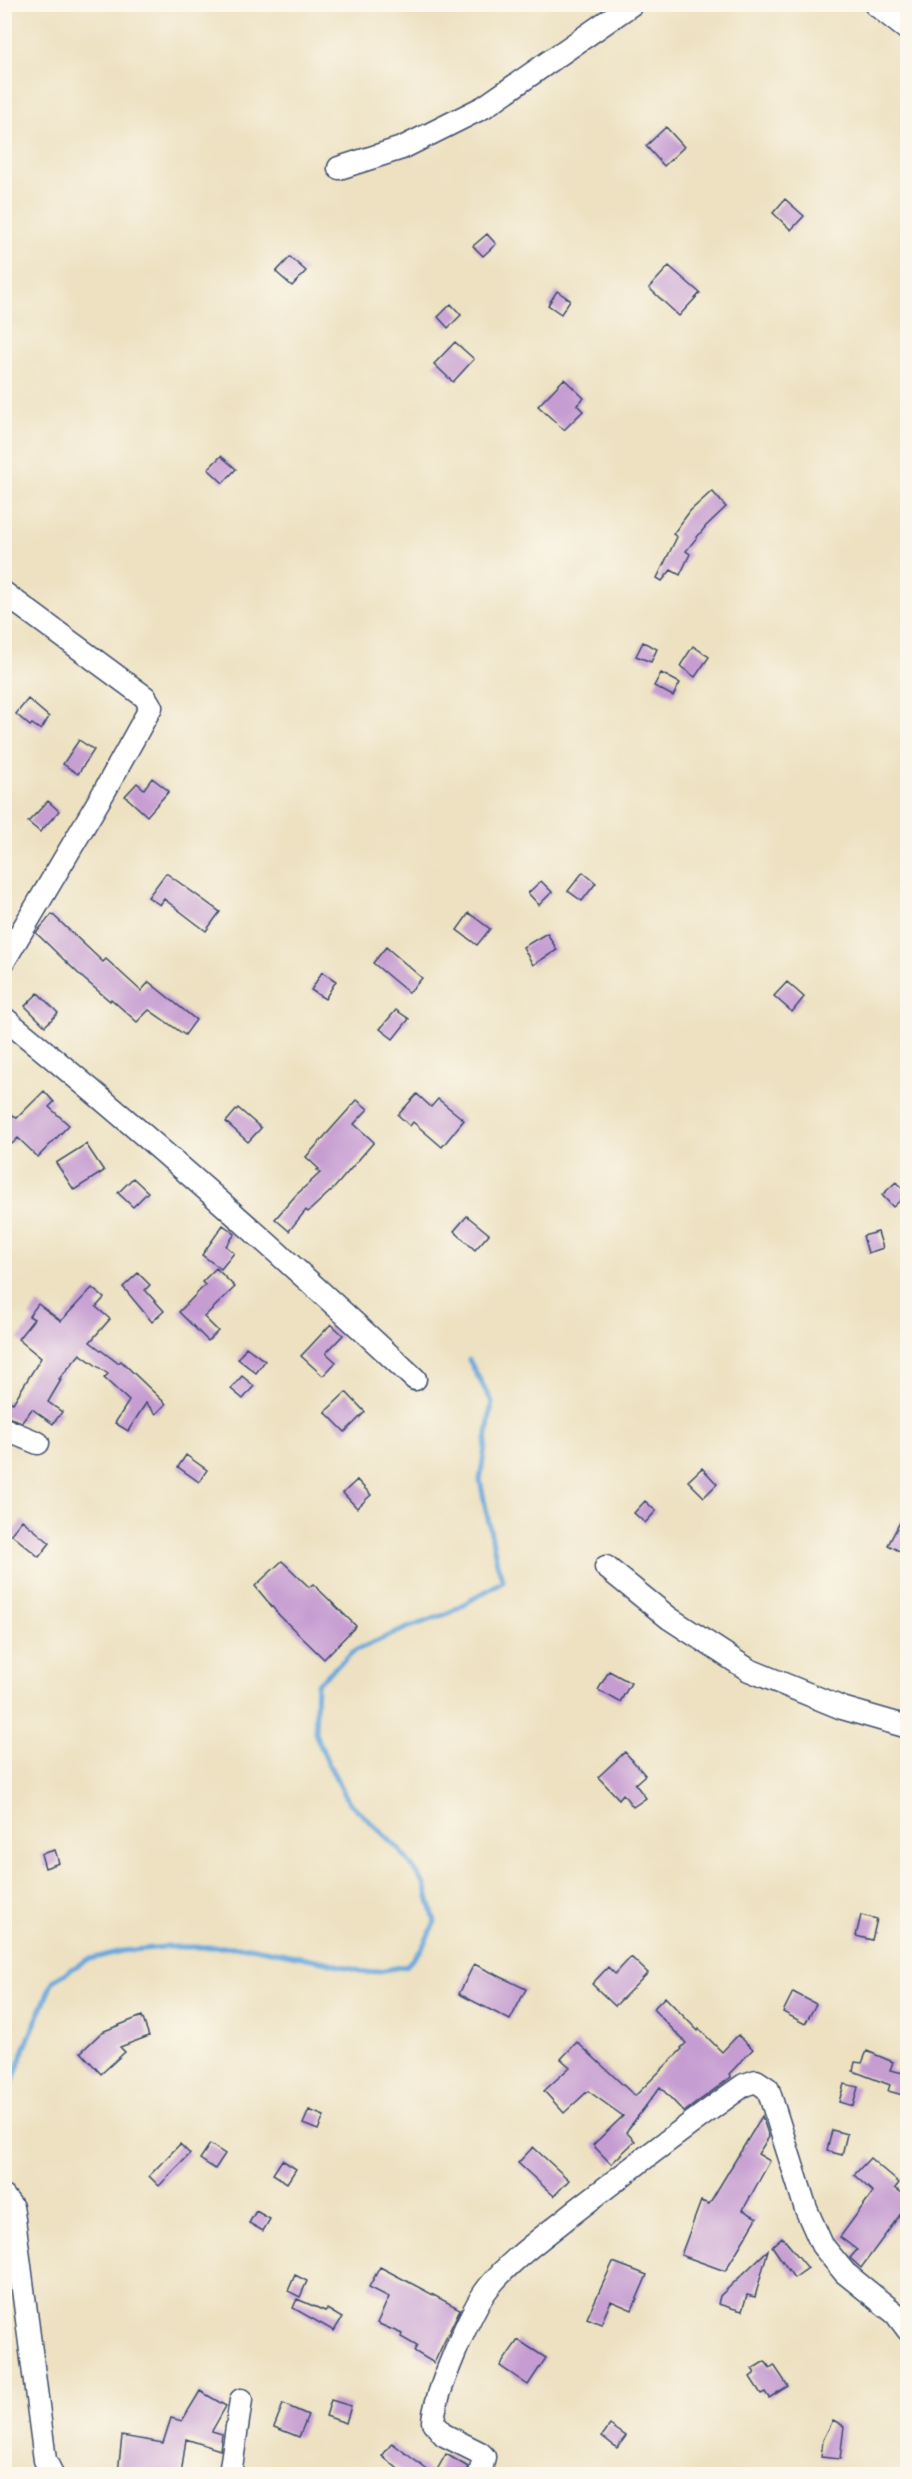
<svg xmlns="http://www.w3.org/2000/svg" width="912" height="2479" font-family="'Comic Neue',sans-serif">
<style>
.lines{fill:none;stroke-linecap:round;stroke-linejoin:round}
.stream{stroke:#68a7db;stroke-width:5}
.building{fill:#c69dd2}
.minor-casing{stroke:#3a4a6d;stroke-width:25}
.minor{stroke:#fff;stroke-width:22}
</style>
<rect width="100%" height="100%" fill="#fbf7ec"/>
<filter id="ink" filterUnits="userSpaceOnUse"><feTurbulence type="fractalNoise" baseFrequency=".0167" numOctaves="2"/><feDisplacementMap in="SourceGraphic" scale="12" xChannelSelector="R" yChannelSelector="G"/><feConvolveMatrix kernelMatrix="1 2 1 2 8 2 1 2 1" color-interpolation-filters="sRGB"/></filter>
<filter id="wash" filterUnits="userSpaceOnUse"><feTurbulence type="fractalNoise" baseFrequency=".008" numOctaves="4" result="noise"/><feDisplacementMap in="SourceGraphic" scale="24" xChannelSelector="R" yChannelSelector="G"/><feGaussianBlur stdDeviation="1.35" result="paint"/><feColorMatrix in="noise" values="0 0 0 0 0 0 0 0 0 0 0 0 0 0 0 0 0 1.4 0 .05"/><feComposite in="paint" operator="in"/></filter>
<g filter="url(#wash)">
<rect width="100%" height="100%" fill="#ede1c1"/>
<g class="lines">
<path class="stream" d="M 4,2105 L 25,2047 L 53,1981 L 86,1960 L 122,1951 L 165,1947 L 250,1947 L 327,1962 L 367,1973 L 406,1966 L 421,1950 L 435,1922 L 425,1885 L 401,1851 L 349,1802 L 328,1763 L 315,1733 L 317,1684 L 354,1651 L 407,1628 L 449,1613 L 503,1581 L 497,1563 L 480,1480 L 492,1402 L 469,1360"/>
</g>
<g id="blocks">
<path class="building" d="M 666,127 L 684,147 L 664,166 L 646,146 Z
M 785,199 L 804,216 L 791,230 L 773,213 Z
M 487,234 L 496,244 L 483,256 L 473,246 Z
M 290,257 L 306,271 L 292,286 L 276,272 Z
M 669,266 L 700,293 L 679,316 L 649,288 Z
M 557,291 L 570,300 L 561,314 L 548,305 Z
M 451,304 L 461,315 L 448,328 L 438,317 Z
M 455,342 L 474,359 L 453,382 L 434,364 Z
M 564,379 L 584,398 L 577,405 L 583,411 L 564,430 L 538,406 Z
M 221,456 L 236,469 L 223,483 L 208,469 Z
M 712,491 L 726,507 L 706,526 L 686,551 L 690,554 L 680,575 L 671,570 L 662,581 L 657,578 L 677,537 L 673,534 L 690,511 Z
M 643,642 L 657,649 L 651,662 L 636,656 Z
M 693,646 L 709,657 L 695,677 L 680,666 Z
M 661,673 L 680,683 L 673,696 L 654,686 Z
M 28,699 L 49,717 L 41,730 L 32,724 L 30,726 L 16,714 Z
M 79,740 L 94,750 L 78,774 L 63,764 Z
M 152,778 L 169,791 L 147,816 L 125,796 L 137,783 L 144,789 Z
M 48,801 L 59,811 L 40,832 L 28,822 Z
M 583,872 L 596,883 L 582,901 L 568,891 Z
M 166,873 L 220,912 L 206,931 L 164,899 L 160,905 L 148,897 Z
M 541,881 L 552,892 L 539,905 L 528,893 Z
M 469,913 L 490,929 L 477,945 L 457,930 Z
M 52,914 L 103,962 L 106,959 L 141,991 L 149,982 L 196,1020 L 185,1035 L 149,1010 L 137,1022 L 111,999 L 110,1001 L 84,979 L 36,933 Z
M 547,933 L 557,950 L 533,965 L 523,947 Z
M 386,947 L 422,978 L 409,993 L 373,963 Z
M 322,972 L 336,981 L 325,999 L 311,990 Z
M 787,982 L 804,997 L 792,1012 L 774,996 Z
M 38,993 L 58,1013 L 45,1026 L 25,1006 Z
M 396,1010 L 409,1019 L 393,1039 L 380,1029 Z
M 44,1091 L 54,1102 L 49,1107 L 69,1125 L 38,1157 L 18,1138 L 12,1144 L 4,1136 L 4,1109 L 17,1118 Z
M 417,1094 L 431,1107 L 438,1099 L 464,1120 L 442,1147 L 413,1122 L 410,1126 L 398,1115 Z
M 357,1100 L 368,1109 L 354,1124 L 374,1142 L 335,1187 L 308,1212 L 306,1210 L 289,1231 L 275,1219 L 296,1195 L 320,1173 L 317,1170 L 319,1169 L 306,1157 Z
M 238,1108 L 261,1128 L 248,1142 L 226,1122 Z
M 86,1144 L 104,1171 L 74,1190 L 56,1163 Z
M 133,1178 L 148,1192 L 133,1207 L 118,1193 Z
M 896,1182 L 907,1194 L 893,1207 L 882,1195 Z
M 467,1216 L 489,1234 L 475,1250 L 454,1231 Z
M 223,1225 L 235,1234 L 226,1246 L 234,1253 L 221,1269 L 202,1255 Z
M 878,1232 L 883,1248 L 868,1253 L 863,1236 Z
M 216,1268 L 235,1287 L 204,1317 L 218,1331 L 208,1341 L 179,1312 L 205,1285 L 202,1282 Z
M 138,1273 L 150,1285 L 145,1290 L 164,1311 L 152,1322 L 123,1287 Z
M 92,1288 L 104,1298 L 96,1307 L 110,1319 L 90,1342 L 118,1363 L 121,1361 L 166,1404 L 156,1414 L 146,1403 L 128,1431 L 115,1423 L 129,1401 L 104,1378 L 108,1374 L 80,1354 L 59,1379 L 61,1380 L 48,1402 L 62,1412 L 53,1424 L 32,1409 L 22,1422 L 4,1416 L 4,1399 L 13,1403 L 41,1358 L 18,1339 L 34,1319 L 29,1316 L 38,1304 L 61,1321 Z
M 331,1324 L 343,1335 L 326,1353 L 336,1362 L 323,1376 L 301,1356 Z
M 246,1347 L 265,1361 L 256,1373 L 238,1359 Z
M 242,1376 L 254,1386 L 243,1399 L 231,1389 Z
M 346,1392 L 365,1412 L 345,1432 L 325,1412 Z
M 186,1455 L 207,1470 L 199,1482 L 178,1467 Z
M 702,1468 L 717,1484 L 704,1497 L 688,1481 Z
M 357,1480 L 371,1495 L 357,1508 L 343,1493 Z
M 645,1501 L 656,1511 L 645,1523 L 634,1513 Z
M 908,1507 L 908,1540 L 901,1552 L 888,1545 Z
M 22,1520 L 50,1543 L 39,1557 L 11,1534 Z
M 282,1561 L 309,1587 L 313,1584 L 356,1626 L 324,1659 L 279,1615 L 255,1586 Z
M 609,1671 L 631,1683 L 620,1702 L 598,1690 Z
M 625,1752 L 645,1775 L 635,1784 L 646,1798 L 633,1807 L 623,1794 L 619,1799 L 598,1777 Z
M 55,1850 L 59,1863 L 45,1868 L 41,1854 Z
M 861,1915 L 877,1919 L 872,1940 L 856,1936 Z
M 631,1957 L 648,1973 L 615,2006 L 592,1984 L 608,1967 L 615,1974 Z
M 474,1964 L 526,1989 L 510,2020 L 459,1994 Z
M 793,1992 L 816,2004 L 805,2024 L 783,2012 Z
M 665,1997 L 698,2031 L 699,2029 L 722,2052 L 738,2035 L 753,2049 L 729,2074 L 731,2077 L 684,2112 L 660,2087 L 626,2132 L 635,2141 L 611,2164 L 593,2145 L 623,2116 L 588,2091 L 564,2113 L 544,2091 L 570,2067 L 561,2059 L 577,2042 L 635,2096 L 682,2049 L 681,2048 L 686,2043 L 653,2009 Z
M 142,2016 L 149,2036 L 120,2047 L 125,2052 L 101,2074 L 81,2052 L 102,2032 Z
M 867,2051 L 893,2062 L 890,2070 L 908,2074 L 903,2095 L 888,2091 L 890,2085 L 853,2071 L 855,2062 L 862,2063 Z
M 844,2084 L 858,2087 L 853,2106 L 839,2102 Z
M 309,2110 L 324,2116 L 318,2130 L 303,2124 Z
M 762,2116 L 769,2137 L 758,2154 L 770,2161 L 743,2210 L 757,2218 L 725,2271 L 681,2255 L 701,2201 L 709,2204 Z
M 832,2130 L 847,2134 L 842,2155 L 827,2151 Z
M 180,2144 L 190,2154 L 159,2186 L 149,2176 Z
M 210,2144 L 225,2154 L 215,2169 L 200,2159 Z
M 533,2147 L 569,2180 L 554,2196 L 518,2163 Z
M 870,2158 L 899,2183 L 895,2188 L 908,2197 L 908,2204 L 861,2268 L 850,2258 L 857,2250 L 840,2237 L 873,2192 L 854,2175 Z
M 282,2160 L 296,2169 L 287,2183 L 273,2174 Z
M 256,2211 L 270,2219 L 263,2231 L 249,2223 Z
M 782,2237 L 808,2268 L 794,2278 L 772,2246 Z
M 768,2250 L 755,2297 L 747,2295 L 742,2311 L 718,2304 L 720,2296 Z
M 613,2262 L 647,2275 L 632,2310 L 611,2301 L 601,2324 L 587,2318 Z
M 380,2267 L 460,2309 L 434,2363 L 414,2351 L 417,2346 L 401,2337 L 402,2334 L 377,2323 L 389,2297 L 369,2287 Z
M 295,2275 L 307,2281 L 300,2297 L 288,2291 Z
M 297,2299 L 325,2311 L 327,2309 L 342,2318 L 334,2331 L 293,2308 Z
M 518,2340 L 546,2358 L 528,2385 L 500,2366 Z
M 765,2361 L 770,2368 L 774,2365 L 788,2386 L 769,2398 L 765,2392 L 761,2394 L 750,2377 L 755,2373 L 752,2369 Z
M 200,2391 L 226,2406 L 212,2431 L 222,2434 L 220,2450 L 186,2439 L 181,2475 L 118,2473 L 122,2436 L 163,2443 L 171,2418 L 182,2421 Z
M 331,2400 L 351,2406 L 346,2423 L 326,2416 Z
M 283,2404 L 308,2415 L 299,2437 L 274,2427 Z
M 833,2420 L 844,2426 L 840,2459 L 821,2457 L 823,2440 Z
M 610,2425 L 626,2436 L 617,2448 L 602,2436 Z
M 392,2443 L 434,2475 L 406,2475 L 382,2456 Z
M 446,2454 L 468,2467 L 467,2475 L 434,2475 Z"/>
</g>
</g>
<g filter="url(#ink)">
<use href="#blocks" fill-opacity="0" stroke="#3a4a6d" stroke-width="1.5"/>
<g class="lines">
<defs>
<path id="minor" d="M 875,4 L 908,30
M 339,168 L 402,148 L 484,107 L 632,4
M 4,593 L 145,697 L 151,707 L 104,792 L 4,961
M 4,1018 C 146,1133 282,1255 415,1379
M 4,1429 L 38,1443
M 606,1567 L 669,1618 L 749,1670 L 842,1708 L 908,1727
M 4,2197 L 12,2207 L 14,2219 L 45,2460 L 52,2474
M 230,2474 L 241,2400
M 480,2474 L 484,2457 L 480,2453 L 444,2435 L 433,2422 C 434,2396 471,2309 488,2288 C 511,2259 545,2236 573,2213 C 630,2169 686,2126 744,2085 L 756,2081 L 768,2089 L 806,2209 L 822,2245 L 845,2273 L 896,2314 L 908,2330"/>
</defs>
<use href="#minor" class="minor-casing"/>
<use href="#minor" class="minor"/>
</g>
</g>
<rect width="912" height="2479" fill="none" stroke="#fbf7ec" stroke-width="24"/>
</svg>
